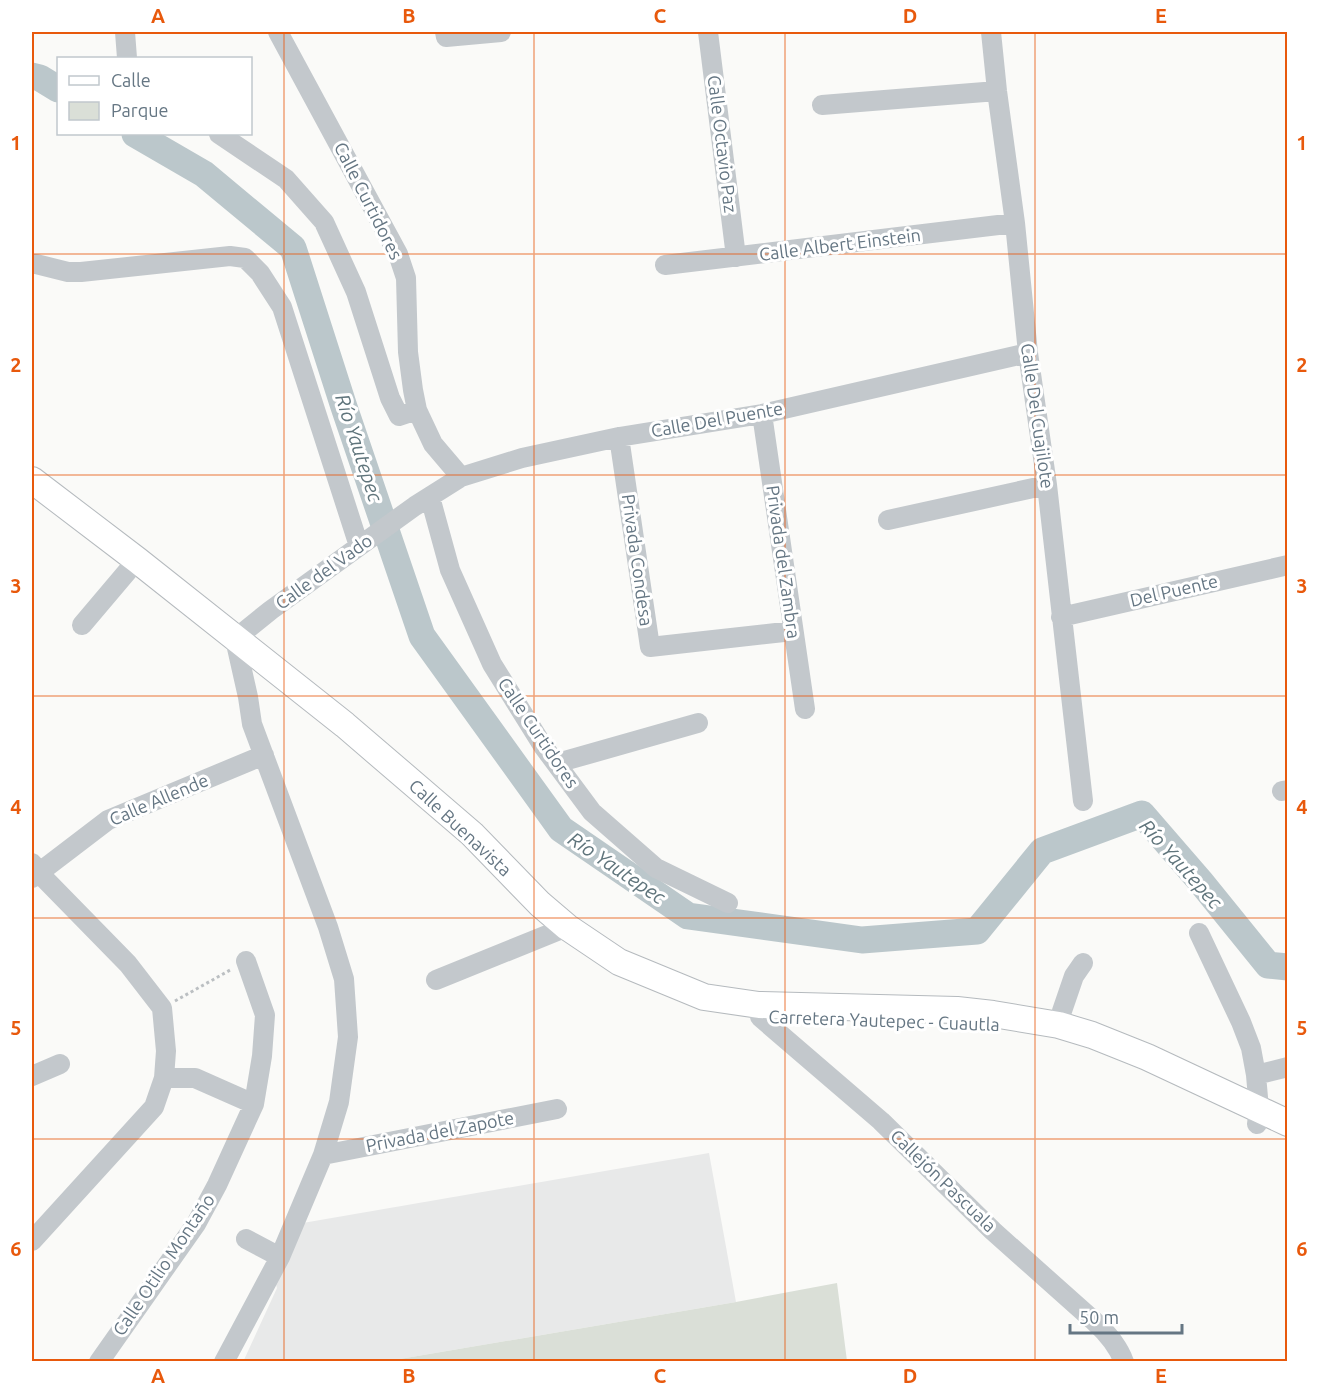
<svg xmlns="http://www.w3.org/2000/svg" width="1319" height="1393" font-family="Ubuntu,sans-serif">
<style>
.built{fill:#e8e9e9}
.green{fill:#dadfd7}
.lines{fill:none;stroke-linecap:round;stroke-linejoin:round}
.river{stroke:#bbc7cb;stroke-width:27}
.major-casing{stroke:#b5babe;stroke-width:28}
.path{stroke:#bbbfc2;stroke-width:3;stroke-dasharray:3 3;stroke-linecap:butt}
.minor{stroke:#c3c8cc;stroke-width:20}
.major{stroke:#fff;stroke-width:26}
.grid{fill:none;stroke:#e8590c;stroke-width:1.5;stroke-opacity:0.55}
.labels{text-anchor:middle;stroke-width:6;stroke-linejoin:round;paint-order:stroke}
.street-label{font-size:18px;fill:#657683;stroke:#fff}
.water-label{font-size:20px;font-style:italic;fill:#60757c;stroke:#fff}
.neatline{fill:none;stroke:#e8590c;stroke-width:2}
.grid-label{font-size:20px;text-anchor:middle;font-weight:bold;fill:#e8590c}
</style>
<rect width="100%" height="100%" fill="#fafaf8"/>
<path class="built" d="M 709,1153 L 736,1302 L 388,1361 L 243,1362 L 277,1288 L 273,1274 L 297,1224 Z"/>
<path class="green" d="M 837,1283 L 847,1361 L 388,1361 L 736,1302 Z"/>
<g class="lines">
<path class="river" d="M 32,76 L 40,78 L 58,89
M 135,134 L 204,174 L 293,248 L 344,407 L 422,636 L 561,829 L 688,916 L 862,940 L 977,931 L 1042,851 L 1142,814 L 1200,881 L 1268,965 L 1288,967"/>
<defs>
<path id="major" d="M 32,480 L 137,560 L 345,725 L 472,834 L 540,904 L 567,927 L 619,962 L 704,997 L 759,1005 L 957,1010 L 993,1014 L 1059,1025 L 1092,1035 L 1147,1057 L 1288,1123"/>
</defs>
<use href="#major" class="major-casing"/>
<path class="path" d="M 175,1001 L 232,969"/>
<path class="minor" d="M 125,32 L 127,58
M 278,32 L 398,254 L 406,278 L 408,352 L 413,390 L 417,410 L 433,444 L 461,477
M 445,32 L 446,37 L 501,32
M 708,32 L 736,257
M 991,32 L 997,91 L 1015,223 L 1028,353 L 1047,485 L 1083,801
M 822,105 L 997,91
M 219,134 L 286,179 L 324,222 L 356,292 L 390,398 L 399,416 L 417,410
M 32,264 L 36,264 L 68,272 L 81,272 L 230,256 L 245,258 L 260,273 L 282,307 L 359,546
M 665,265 L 1015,223
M 762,414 L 805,709
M 619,437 L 650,647 L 793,631
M 430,497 L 450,570 L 492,664 L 543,746 L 592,812 L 656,868 L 728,903
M 888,520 L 1047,485
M 1061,617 L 1288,565
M 82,625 L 137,560
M 557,763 L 698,723
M 1282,791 L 1288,790
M 32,863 L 38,872 L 128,964 L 162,1008 L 166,1051 L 164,1078 L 154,1107 L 32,1241
M 32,878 L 108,820 L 264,755
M 1199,933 L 1241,1022 L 1251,1048 L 1256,1075
M 436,980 L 567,927
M 759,1005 L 760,1017 L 881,1121 L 993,1231 L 1094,1321 C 1106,1332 1118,1345 1124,1362
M 1059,1025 L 1062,1011 L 1074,976 L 1083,963
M 32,1076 L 60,1064
M 164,1078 L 195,1078 L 254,1104
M 1257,1124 L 1259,1109 L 1256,1075 L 1288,1067
M 323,1155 L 557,1109
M 246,1239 L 280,1257
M 99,1362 L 196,1224 L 217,1185 L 254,1104 L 262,1056 L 265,1015 L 246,961
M 224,1362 L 280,1257 L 323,1155 L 339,1102 L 348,1037 L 344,979 L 328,927 L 252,724 L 248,697 L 235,639 L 271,610 L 415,506 L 461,477 L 522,458 L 619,437 L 762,414 L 1028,353"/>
<use href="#major" class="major"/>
</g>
<path class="grid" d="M 284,32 L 284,1362M 534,32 L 534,1362M 785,32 L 785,1362M 1035,32 L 1035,1362M 32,254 L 1288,254M 32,475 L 1288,475M 32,696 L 1288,696M 32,918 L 1288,918M 32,1139 L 1288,1139"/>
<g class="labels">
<g class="street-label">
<text transform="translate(722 144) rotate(83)" y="6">Calle Octavio Paz</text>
<text transform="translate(368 201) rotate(63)" y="6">Calle Curtidores</text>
<text transform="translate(840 245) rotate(-7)" y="6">Calle Albert Einstein</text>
<text transform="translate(1037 416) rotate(82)" y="6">Calle Del Cuajilote</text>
<text transform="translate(717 420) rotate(-10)" y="6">Calle Del Puente</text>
<text transform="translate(637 560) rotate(82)" y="6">Privada Condesa</text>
<text transform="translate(783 562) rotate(82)" y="6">Privada del Zambra</text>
<text transform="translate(324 572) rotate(-36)" y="6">Calle del Vado</text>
<text transform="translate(1174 591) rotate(-13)" y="6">Del Puente</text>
<text transform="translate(538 733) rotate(56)" y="6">Calle Curtidores</text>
<text transform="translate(159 800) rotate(-23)" y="6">Calle Allende</text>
<text transform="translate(460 828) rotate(43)" y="6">Calle Buenavista</text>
<text transform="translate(884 1021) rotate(2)" y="6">Carretera Yautepec - Cuautla</text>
<text transform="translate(440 1132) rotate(-11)" y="6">Privada del Zapote</text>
<text transform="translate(943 1181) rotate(44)" y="6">Callejón Pascuala</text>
<text transform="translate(164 1265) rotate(-56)" y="6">Calle Otilio Montaño</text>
</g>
<g class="water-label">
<text transform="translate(359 448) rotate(72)" y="7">Río Yautepec</text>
<text transform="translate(1181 864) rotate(48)" y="7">Río Yautepec</text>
<text transform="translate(617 868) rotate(34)" y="7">Río Yautepec</text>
</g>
</g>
<rect width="1319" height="1393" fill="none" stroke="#ffffff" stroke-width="66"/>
<rect x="57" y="57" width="195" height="78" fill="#ffffff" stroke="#c1c8cd" stroke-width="1.5"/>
<rect x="69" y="76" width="30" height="9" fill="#ffffff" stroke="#c1c8cd" stroke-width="1.5"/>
<text x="111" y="87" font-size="18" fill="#657683">Calle</text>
<rect x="69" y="102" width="30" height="18" fill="#dadfd7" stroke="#c1c8cd" stroke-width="1.5"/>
<text x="111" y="117" font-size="18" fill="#657683">Parque</text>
<path d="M1070 1324v9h112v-9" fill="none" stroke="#657683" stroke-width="3"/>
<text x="1079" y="1324" font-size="18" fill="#657683" stroke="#ffffff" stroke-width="4.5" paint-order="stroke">50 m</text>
<rect x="33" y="33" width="1253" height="1327" class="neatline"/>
<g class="grid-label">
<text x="158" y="23">A</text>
<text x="409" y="23">B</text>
<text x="660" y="23">C</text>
<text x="910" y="23">D</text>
<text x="1161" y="23">E</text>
<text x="16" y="150">1</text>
<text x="1302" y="150">1</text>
<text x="16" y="372">2</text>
<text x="1302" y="372">2</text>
<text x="16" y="593">3</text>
<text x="1302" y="593">3</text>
<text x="16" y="814">4</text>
<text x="1302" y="814">4</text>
<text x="16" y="1035">5</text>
<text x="1302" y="1035">5</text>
<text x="16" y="1256">6</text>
<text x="1302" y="1256">6</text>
<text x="158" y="1383">A</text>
<text x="409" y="1383">B</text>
<text x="660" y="1383">C</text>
<text x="910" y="1383">D</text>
<text x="1161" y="1383">E</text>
</g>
</svg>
